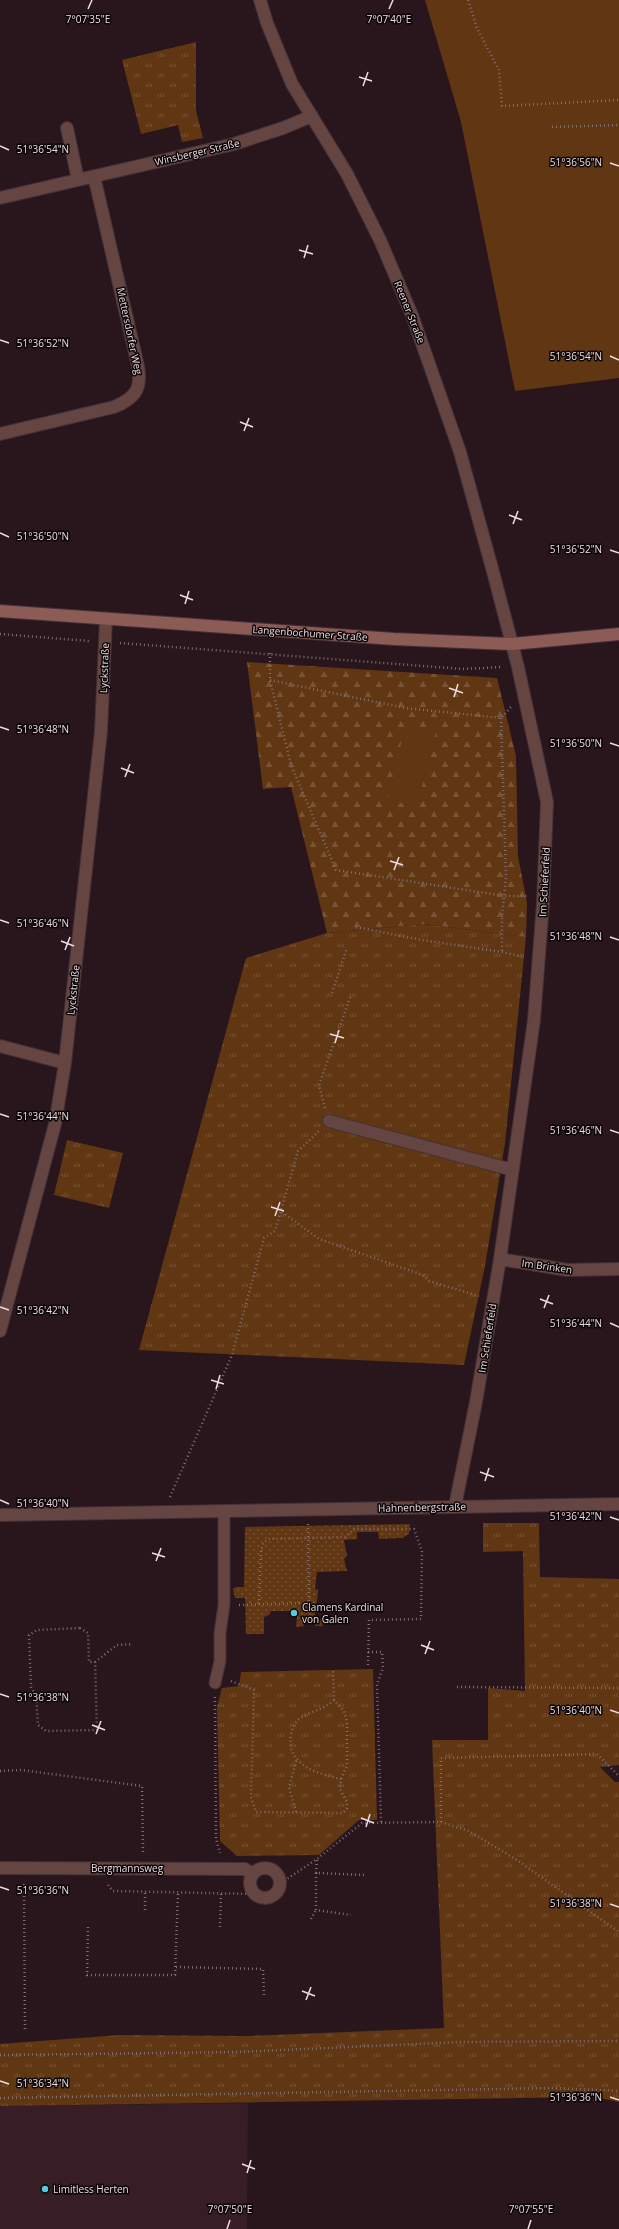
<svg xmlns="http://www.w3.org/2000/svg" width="619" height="2229" font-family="'Open Sans',sans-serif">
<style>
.built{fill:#361d26}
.grass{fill:url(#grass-tufts)}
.forest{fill:url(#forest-firs)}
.garden{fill:url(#garden-dots)}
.pitch{fill:#613612}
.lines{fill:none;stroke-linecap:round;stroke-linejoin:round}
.lane-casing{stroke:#443138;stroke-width:13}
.street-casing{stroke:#443138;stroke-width:14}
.secondary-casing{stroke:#443138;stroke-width:14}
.path{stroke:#806e74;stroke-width:2.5;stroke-dasharray:1 3;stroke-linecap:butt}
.lane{stroke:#644541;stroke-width:11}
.street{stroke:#644541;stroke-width:12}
.secondary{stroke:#8c5b55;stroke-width:12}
.ticks{fill:none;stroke:#ecdee2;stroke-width:1.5}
.poi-dot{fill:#54cadd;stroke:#0c0507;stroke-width:1.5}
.labels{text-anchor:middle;stroke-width:3;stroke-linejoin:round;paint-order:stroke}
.street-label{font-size:10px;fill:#ecdee2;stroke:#0c0507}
.poi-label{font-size:10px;fill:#ecdee2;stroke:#0c0507;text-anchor:start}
.ticks-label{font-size:10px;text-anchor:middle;fill:#ecdee2;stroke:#0c0507;stroke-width:3;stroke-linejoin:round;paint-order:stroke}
</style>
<defs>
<pattern id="grass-tufts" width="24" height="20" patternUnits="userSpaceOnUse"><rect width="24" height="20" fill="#613612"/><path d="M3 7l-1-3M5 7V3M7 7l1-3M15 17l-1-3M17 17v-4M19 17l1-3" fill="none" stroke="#785334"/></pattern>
<pattern id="forest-firs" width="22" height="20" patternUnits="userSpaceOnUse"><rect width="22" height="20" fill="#613612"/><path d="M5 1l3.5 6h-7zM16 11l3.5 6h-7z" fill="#785334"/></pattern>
<pattern id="garden-dots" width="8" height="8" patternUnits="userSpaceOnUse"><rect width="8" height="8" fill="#613612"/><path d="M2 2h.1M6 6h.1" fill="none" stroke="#785334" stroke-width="1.8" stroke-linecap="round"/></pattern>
</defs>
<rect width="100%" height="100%" fill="#29151c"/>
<path class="built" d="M 248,2103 L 247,2229 L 0,2229 L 0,2106 Z"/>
<path class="grass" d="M 196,42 L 196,111 L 203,138 L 182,142 L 178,125 L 141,134 L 122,60 Z
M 424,924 L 526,937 L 505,1143 L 485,1266 L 464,1365 L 139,1350 L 246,958 L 327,933 Z
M 67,1140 L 123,1153 L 109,1208 L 54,1195 Z
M 483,1523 L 539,1523 L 540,1577 L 619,1579 L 619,1765 L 600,1767 L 615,1782 L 619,1782 L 619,2102 L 595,2097 L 0,2106 L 0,2044 L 120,2035 L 248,2036 L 444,2028 L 432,1740 L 488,1740 L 488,1688 L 525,1691 L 523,1551 L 483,1552 Z
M 373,1669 L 377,1820 L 359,1820 L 319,1855 L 237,1856 L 220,1841 L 217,1707 L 222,1688 L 239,1686 L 241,1672 Z"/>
<path class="forest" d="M 247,662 L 497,678 L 516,756 L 518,856 L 527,903 L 526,937 L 424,924 L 327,933 L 291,787 L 263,789 Z"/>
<path class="garden" d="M 410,1524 L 409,1534 L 402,1538 L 379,1539 L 378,1532 L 357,1532 L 357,1539 L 344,1540 L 347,1556 L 344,1559 L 347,1571 L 317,1572 L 315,1589 L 318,1590 C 318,1599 315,1606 315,1616 L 319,1619 L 323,1619 L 322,1626 L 315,1626 L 315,1619 L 304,1620 L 304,1626 L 296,1627 L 297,1617 L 291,1615 L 290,1611 L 271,1611 L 269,1615 L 264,1617 L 264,1634 L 246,1634 L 245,1598 L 235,1598 L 233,1589 L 236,1587 L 244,1587 L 245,1527 Z"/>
<path class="pitch" d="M 425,0 L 619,0 L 619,378 L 515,391 L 461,122 Z
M 406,724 L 436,731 L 417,807 L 387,799 Z"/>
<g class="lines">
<defs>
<path id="lane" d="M 215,1683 L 220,1661 L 220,1633 L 224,1605 L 224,1511"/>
<path id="street" d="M 260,0 L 267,23 L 292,84 L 347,174 L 380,240 L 412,315 L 460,452 L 492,568 L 518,667 L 547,802 L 543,903 L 534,1020 L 500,1259 L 476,1402 L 455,1506
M 67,128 L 78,180
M 0,198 L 234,144 L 283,128 L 312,116
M 0,434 L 114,407 C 136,398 142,388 138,366 L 94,176
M 0,1046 L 65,1063
M 329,1121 L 513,1170
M 500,1259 L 567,1270 L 619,1269
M 0,1331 L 55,1124 L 65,1063 L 101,731 L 106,619
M 0,1515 L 619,1504
M250 1883a15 15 0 1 1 30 0a15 15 0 1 1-30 0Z
M 0,1868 L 245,1869 L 252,1874"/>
<path id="secondary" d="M 0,611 L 394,639 L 512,644 L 619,634"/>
</defs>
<use href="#lane" class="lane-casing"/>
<use href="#street" class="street-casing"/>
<use href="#secondary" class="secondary-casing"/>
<path class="path" d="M 468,0 L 477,28 L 499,70 L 502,106 L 619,100
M 552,127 L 619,125
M 0,634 L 89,641
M 120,643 L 463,669 L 502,667
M 270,653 L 270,680 L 291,765 L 336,870 L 505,896 L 529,896
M 270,680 L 405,708 L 501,718 L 511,707
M 501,718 L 506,877 L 502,916 L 502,952
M 356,927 L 422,940 L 502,952 L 523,957
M 332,993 L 347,948
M 325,1108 L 319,1085 L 351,995
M 282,1212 L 319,1239 L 423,1275 L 429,1281 L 479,1296
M 170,1497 L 232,1355 L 264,1238 L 275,1231 L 298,1151 L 319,1131
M 308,1524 L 309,1619
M 259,1604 L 261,1550 L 264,1542 L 269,1539 L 345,1537 L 354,1529 L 414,1529 L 422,1551 L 421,1619 L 369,1620 L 368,1666
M 239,1605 L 308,1603
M 80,1628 L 88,1633 L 89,1662 L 95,1662 L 97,1730 L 46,1731 L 38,1725 L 36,1696 L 31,1687 L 29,1635 L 37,1630 Z
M 368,1652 L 382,1652 L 383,1668 L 377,1684 L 381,1822
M 95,1662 L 117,1645 L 133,1644
M 231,1681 L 254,1690 L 251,1797 L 256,1812 L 343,1813 L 347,1808 L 347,1802 L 340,1789 L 341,1779 L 347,1766 L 347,1722 L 344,1711 L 334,1700 L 333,1670
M 457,1687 L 619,1688
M 215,1697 L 216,1839 L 220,1853
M 334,1700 C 324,1710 310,1711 299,1719 C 294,1723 292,1729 291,1735 C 286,1765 318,1774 341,1779
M 0,1771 L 21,1770 L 142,1786 L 143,1852
M 296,1812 L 289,1787 L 297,1758
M 441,1822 L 469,1831 L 517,1860 L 619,1932
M 317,1860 L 316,1873 L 365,1875
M 316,1873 L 316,1910 L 351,1915
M 281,1883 L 317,1859 L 362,1823 L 441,1822 L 441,1758 L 597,1754 L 619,1776
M 24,1884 L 25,2030
M 108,1885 L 113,1891 L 254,1894
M 145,1910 L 145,1892
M 311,1919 L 316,1910
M 88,1927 L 87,1975 L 175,1975 L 178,1893
M 220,1927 L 221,1894
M 176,1967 L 263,1969 L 264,1995
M 0,2055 L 236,2052 L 461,2042 L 619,2041
M 0,2098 L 553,2088 L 619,2091"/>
<use href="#lane" class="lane"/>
<use href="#street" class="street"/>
<use href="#secondary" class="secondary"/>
</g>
<path class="ticks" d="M 88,9 L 92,0M 389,9 L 393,0M 359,77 L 372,81M 363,86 L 368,72M 0,146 L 9,150M 610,163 L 619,166M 299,250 L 313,254M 304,258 L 308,245M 0,340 L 9,343M 610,356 L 619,360M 240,422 L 253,427M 244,431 L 249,418M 509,515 L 522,520M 513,524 L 518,511M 0,533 L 9,537M 610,550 L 619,553M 180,595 L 193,600M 185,604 L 189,591M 449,688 L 463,693M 454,697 L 458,684M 0,727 L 9,730M 610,743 L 619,746M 121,768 L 134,773M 125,777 L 130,764M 390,861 L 403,865M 394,870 L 399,857M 0,920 L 9,923M 610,937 L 619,940M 61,941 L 74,946M 65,950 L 70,937M 330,1034 L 344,1038M 335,1043 L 339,1030M 0,1114 L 9,1117M 610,1130 L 619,1133M 271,1207 L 284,1211M 275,1216 L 280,1202M 540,1299 L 553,1304M 0,1307 L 9,1310M 544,1308 L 549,1295M 610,1323 L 619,1327M 211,1380 L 224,1384M 216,1389 L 220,1375M 480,1472 L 494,1477M 485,1481 L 489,1468M 0,1500 L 9,1504M 610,1517 L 619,1520M 152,1553 L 165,1557M 156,1561 L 161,1548M 421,1645 L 434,1650M 425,1654 L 430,1641M 0,1694 L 9,1697M 610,1710 L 619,1713M 92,1725 L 105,1730M 96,1734 L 101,1721M 361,1818 L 374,1823M 366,1827 L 370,1814M 0,1887 L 9,1890M 610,1904 L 619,1907M 302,1991 L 315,1996M 306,2000 L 311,1987M 0,2081 L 9,2084M 610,2097 L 619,2100M 242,2164 L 255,2169M 247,2173 L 251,2160M 227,2229 L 230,2220M 528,2229 L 531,2220"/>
<g class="poi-dot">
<circle cx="294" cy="1613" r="4"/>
<circle cx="45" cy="2189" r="4"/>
</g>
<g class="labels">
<g class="street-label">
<text transform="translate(197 152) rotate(-13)" y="4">Winsberger Straße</text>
<text transform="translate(410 312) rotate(68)" y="4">Reener Straße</text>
<text transform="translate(130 331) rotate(78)" y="4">Mettersdorfer Weg</text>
<text transform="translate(310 633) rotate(4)" y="4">Langenbochumer Straße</text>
<text transform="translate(104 668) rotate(-88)" y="4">Lyckstraße</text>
<text transform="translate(544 882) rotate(-87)" y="4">Im Schieferfeld</text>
<text transform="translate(73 990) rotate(-84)" y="4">Lyckstraße</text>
<text transform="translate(547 1266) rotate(8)" y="4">Im Brinken</text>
<text transform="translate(487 1338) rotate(-81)" y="4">Im Schieferfeld</text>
<text transform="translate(422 1507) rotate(-1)" y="4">Hahnenbergstraße</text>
<text x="127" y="1872">Bergmannsweg</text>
</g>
<g class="poi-label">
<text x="302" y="1611">Clamens Kardinal<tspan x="302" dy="12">von Galen</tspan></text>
<text x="53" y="2193">Limitless Herten</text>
</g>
</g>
<g class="ticks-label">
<text x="389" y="23">7°07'40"E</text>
<text x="88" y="23">7°07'35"E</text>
<text x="43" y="153">51°36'54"N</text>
<text x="576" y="166">51°36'56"N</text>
<text x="43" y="347">51°36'52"N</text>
<text x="576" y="360">51°36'54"N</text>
<text x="43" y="540">51°36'50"N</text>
<text x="576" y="553">51°36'52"N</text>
<text x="43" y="733">51°36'48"N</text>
<text x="576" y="747">51°36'50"N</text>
<text x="43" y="927">51°36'46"N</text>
<text x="576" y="940">51°36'48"N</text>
<text x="43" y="1120">51°36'44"N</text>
<text x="576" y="1134">51°36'46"N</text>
<text x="43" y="1314">51°36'42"N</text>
<text x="576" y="1327">51°36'44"N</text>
<text x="43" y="1507">51°36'40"N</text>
<text x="576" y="1520">51°36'42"N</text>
<text x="43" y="1701">51°36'38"N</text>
<text x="576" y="1714">51°36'40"N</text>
<text x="43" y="1894">51°36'36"N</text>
<text x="576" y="1907">51°36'38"N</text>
<text x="43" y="2087">51°36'34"N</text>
<text x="576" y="2101">51°36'36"N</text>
<text x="230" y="2213">7°07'50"E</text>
<text x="531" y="2213">7°07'55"E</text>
</g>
</svg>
